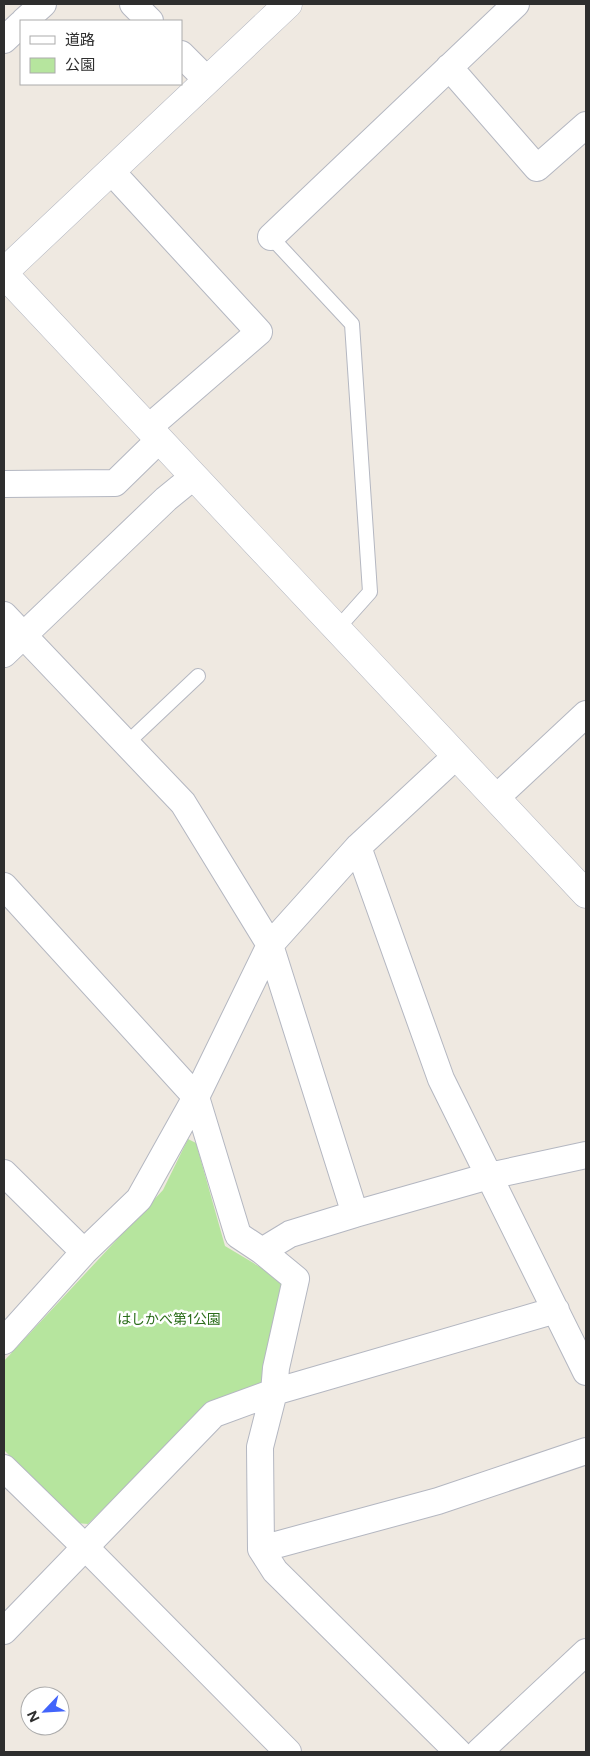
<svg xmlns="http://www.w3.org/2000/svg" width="590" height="1756" font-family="Figtree,'Noto Sans JP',sans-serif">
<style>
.green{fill:#b6e59e}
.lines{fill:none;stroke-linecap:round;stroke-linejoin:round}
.service-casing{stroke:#b4b7c1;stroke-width:16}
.minor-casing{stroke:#b4b7c1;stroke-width:28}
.tertiary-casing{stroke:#b4b7c1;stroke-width:29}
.service{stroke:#fff;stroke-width:14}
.minor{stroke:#fff;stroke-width:26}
.tertiary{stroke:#fff;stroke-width:28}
.labels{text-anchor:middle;stroke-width:5;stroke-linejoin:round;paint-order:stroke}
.park-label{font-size:14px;fill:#2c6e1b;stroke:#fff}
</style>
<rect width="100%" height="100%" fill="#efe9e1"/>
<path class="green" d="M 188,1139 L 196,1143 L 225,1246 L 285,1282 L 263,1382 L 251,1391 L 210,1402 L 88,1524 L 76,1523 L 4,1450 L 4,1361 L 163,1190 Z"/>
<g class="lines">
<defs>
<path id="service" d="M 271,237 L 352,324 L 370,592 L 337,629
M 126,744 L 198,676"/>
<path id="minor" d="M 133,4 L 150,21
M 24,21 L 43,4
M 4,40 L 21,24
M 181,54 L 207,80
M 449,67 L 537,168 L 586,125
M 111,171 L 259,332 L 148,428
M 271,237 L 516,4
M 4,484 L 115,483 L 159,440
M 4,615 L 183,803 L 270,945 L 355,1214
M 4,654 L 166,499 L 193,477
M 496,798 L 586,714
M 358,847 L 441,1079 L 586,1372
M 4,886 L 196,1097 L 238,1235 L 262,1251 L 296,1279 L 276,1368 L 274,1392 L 260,1447 L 261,1549 L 275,1571 L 458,1752
M 4,1173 L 84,1252
M 262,1251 L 290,1234 L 355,1214 L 489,1176 L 586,1155
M 4,1341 L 84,1252 L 139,1199 L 196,1097 L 270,945 L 358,847 L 456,756
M 4,1468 L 85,1547 L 288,1752
M 261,1549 L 438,1501 L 586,1451
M 4,1631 L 214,1414 L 274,1392 L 556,1310
M 479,1752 L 586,1652"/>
<path id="tertiary" d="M 4,272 L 288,4
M 4,274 L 586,894"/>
</defs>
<use href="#service" class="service-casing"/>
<use href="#minor" class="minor-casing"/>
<use href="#tertiary" class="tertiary-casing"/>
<use href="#service" class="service"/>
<use href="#minor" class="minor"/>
<use href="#tertiary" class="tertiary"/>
</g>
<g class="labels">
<g class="park-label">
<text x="169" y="1324">はしかべ第1公園</text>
</g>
</g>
<rect width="590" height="1756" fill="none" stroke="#2e2e2e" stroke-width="10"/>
<rect x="20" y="20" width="162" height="65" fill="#ffffff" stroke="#ababab"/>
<rect x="30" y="36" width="25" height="8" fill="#ffffff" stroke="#ababab"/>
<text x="65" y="45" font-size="15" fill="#2e2e2e">道路</text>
<rect x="30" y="58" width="25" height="15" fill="#b6e59e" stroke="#ababab"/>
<text x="65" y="70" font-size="15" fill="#2e2e2e">公園</text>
<g transform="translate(45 1711) rotate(245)"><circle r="24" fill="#ffffff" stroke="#ababab"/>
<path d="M0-4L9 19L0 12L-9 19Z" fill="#4264fb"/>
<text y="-8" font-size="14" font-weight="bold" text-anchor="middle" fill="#2e2e2e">N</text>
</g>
</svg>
